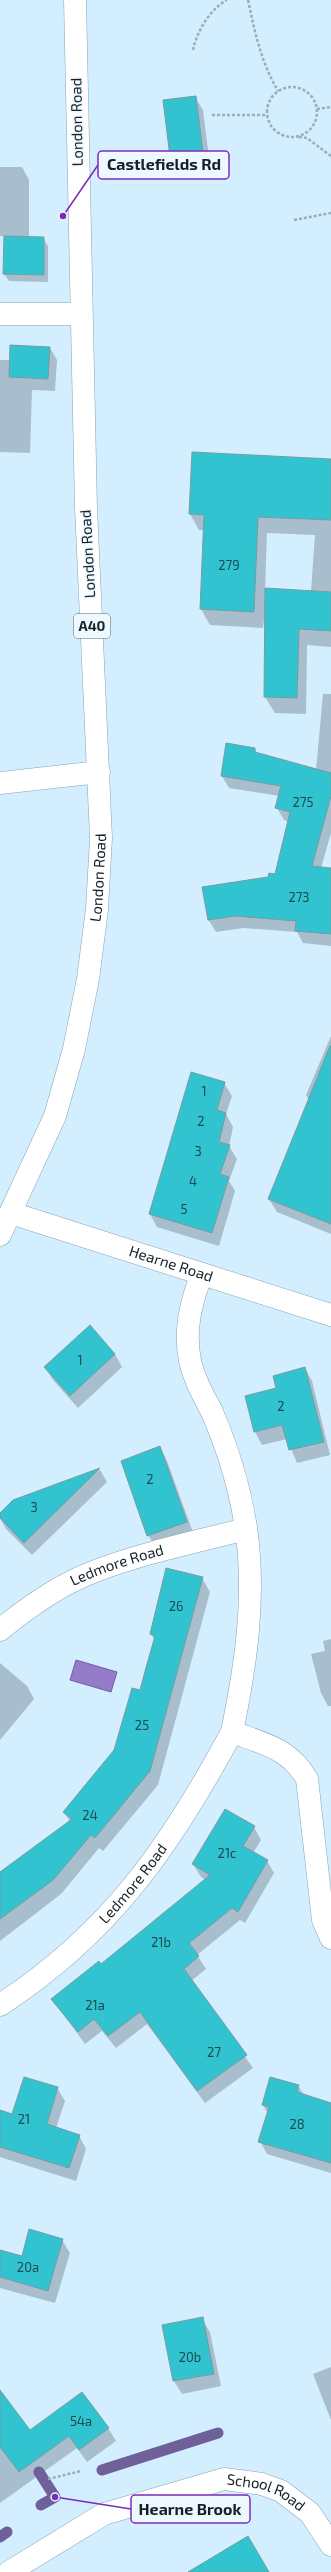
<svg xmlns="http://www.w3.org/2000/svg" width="331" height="2572" font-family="'Exo 2',sans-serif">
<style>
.water{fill:#957bca;stroke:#6f6099}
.shadow{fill:#0003;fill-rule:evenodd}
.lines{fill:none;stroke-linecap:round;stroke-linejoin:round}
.stream{stroke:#6f6099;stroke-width:11}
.building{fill:#31c4d0;stroke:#799b9e}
.street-casing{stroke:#89a3b3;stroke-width:23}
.secondary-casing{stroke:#89a3b3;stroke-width:23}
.highway-casing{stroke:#89a3b3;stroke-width:23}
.path{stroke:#97aebc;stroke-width:2.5;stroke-dasharray:3 2;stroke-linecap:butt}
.street{stroke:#fff;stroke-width:22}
.secondary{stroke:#fff;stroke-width:22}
.highway{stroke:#fff;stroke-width:22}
.labels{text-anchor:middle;stroke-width:3;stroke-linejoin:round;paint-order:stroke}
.number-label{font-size:13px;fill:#1d4a51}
.shield{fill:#edf8ff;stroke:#566268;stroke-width:1}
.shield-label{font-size:14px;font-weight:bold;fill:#162127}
.street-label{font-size:15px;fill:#162127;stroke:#edf8ff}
.leader{fill:none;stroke:#7b2cbf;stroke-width:1.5}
.callout-dot{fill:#7b2cbf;stroke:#edf8ff;stroke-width:1.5}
.callout{fill:#edf8ff;stroke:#7b2cbf;stroke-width:1.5}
.callout-label{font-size:16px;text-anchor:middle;font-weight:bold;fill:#162127}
</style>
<rect width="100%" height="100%" fill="#d2eeff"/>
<path class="water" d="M 76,1660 L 117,1672 L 111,1692 L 70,1680 Z"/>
<path class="shadow" d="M 195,97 L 203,110 L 210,166 L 179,170 L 171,157 Z
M 0,167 L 22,167 L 29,180 L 29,238 L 43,238 L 48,246 L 48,282 L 9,281 L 4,274 L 5,236 L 0,236 Z
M 50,348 L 57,360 L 55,391 L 32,390 L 30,453 L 0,452 L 0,360 L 10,360 Z
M 331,460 L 331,647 L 307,645 L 306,714 L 275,713 L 265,697 L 266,604 L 263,628 L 210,625 L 201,609 L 204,530 L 199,530 L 190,514 ZM 267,533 L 315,535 L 311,591 L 265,589 Z
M 323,694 L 331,694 L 331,833 L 321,868 L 331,869 L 331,946 L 303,943 L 297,932 L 243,928 L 216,932 L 208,919 L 276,875 L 289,822 L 284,820 L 277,808 L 280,796 L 229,788 L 222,776 L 255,749 L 257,754 L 316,770 Z
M 331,1036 L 331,1234 L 277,1212 L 269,1199 L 309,1100 L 306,1095 Z
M 224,1083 L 232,1096 L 226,1114 L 233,1127 L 229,1146 L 237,1159 L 229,1181 L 235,1191 L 219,1246 L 157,1227 L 150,1214 Z
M 115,1354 L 122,1367 L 78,1408 L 53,1380 L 45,1367 Z
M 305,1368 L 312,1381 L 330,1455 L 297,1463 L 287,1439 L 262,1445 L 255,1432 L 246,1396 L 277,1389 Z
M 160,1448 L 167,1461 L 194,1535 L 156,1548 L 148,1535 Z
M 100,1470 L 107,1482 L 32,1555 L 6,1529 L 0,1518 L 0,1514 L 14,1501 Z
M 202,1578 L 210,1592 L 158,1785 L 103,1851 L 99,1848 L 61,1894 L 0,1941 L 0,1873 L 70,1822 L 64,1812 L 115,1750 L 141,1692 L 155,1641 L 151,1634 Z
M 331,1639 L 331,1706 L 328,1706 L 321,1693 L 311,1654 L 325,1651 L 323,1641 Z
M 0,1663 L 27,1686 L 34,1699 L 0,1740 Z
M 254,1827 L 261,1840 L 253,1853 L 267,1861 L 274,1873 L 245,1923 L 240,1920 L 197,1955 L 206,1969 L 191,1981 L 253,2068 L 205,2103 L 147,2024 L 116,2048 L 102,2031 L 85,2044 L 52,1999 L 101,1965 L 206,1880 L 201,1877 L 193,1864 Z
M 271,2078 L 298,2086 L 304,2095 L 331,2104 L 331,2173 L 267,2154 L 260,2141 L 268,2114 L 263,2105 Z
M 57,2088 L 65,2101 L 56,2128 L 79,2136 L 86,2149 L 76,2181 L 0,2157 L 0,2111 L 12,2115 Z
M 62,2240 L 70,2253 L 55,2303 L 0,2288 L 0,2251 L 22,2257 Z
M 202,2319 L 210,2332 L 221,2386 L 182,2394 L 174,2381 L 163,2326 Z
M 331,2367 L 331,2420 L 313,2374 Z
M 108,2428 L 116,2441 L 87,2462 L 77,2448 L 0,2503 L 0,2430 L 30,2431 Z"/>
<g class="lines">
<path class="stream" d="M 102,2470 L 218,2433
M 39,2472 L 55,2497 L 41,2505
M 0,2537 L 7,2532"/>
</g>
<path class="building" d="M 196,96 L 203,153 L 170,157 L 163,100 Z
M 4,236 L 44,237 L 44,275 L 3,274 Z
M 10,345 L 50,347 L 48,379 L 9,377 Z
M 192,452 L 331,459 L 331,520 L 258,517 L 254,612 L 200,609 L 204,515 L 189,514 Z
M 265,588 L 331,592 L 331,631 L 299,629 L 297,698 L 264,697 Z
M 226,743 L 255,748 L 255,752 L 331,773 L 331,796 L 312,866 L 331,868 L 331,934 L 295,931 L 296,921 L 235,916 L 208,920 L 202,887 L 268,877 L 269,873 L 275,874 L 290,812 L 275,808 L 281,786 L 221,776 Z
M 330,1046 L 331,1046 L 331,1224 L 268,1199 Z
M 191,1072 L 225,1082 L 217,1110 L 226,1113 L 219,1142 L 230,1145 L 220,1174 L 229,1177 L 212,1233 L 149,1214 Z
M 90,1325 L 115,1354 L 70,1396 L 44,1367 Z
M 305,1367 L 324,1442 L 289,1450 L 282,1425 L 254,1432 L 245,1396 L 276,1388 L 273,1376 Z
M 160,1446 L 187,1522 L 147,1536 L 121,1461 Z
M 100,1468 L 24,1543 L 0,1518 L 0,1513 L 13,1500 Z
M 166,1568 L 203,1577 L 150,1771 L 95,1838 L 91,1835 L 53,1880 L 0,1919 L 0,1872 L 72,1819 L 63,1812 L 114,1750 L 132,1688 L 140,1690 L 147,1664 L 155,1636 L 150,1634 Z
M 225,1809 L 255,1826 L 243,1846 L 268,1860 L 238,1912 L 232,1908 L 189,1943 L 199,1956 L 184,1969 L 247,2055 L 197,2091 L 140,2012 L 108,2036 L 94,2019 L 78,2032 L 51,1999 L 99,1961 L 101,1964 L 210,1875 L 192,1864 Z
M 24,2077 L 58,2087 L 47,2124 L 80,2135 L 69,2168 L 0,2147 L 0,2110 L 12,2114 Z
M 270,2077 L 299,2085 L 297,2092 L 331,2103 L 331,2163 L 258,2142 L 269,2107 L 262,2105 Z
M 29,2229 L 63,2239 L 48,2291 L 0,2277 L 0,2250 L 22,2256 Z
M 203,2317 L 214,2374 L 173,2381 L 162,2325 Z
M 0,2390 L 30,2430 L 82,2392 L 109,2428 L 79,2450 L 69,2436 L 19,2472 L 0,2447 Z
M 248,2536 L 269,2572 L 188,2572 Z"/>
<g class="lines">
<defs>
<g id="street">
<path d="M 0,314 L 81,314"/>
<path d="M 0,783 L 99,772"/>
<path d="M 202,1274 C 188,1308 181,1347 197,1382 C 201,1392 207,1402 212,1412 C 228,1449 240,1488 246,1528 C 256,1597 246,1664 232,1732 C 264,1744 289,1748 307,1779 L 323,1920 L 331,1938"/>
<path id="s1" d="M 0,1630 C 28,1607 59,1585 93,1572 C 142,1553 195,1542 246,1529"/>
<path id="s2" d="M 0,2005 C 111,1933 171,1845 232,1732"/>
<path id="s3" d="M 9,2572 L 104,2514 L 224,2479 L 262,2484 L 281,2491 L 310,2513 L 331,2545"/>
</g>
<g id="secondary">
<path id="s4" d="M 11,1213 L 331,1315"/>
</g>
<g id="highway">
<path id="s5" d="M 0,1235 L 55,1116 L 74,1049 L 88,979 L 97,909 L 101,838 L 86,508 L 75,0"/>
</g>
</defs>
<use href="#street" class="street-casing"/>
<use href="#secondary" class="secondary-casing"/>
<use href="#highway" class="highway-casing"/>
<path class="path" d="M 248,0 C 255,33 261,62 278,91
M 193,50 C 197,31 210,9 227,0
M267 112a25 25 0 1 1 50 0a25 25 0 1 1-50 0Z
M 317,109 L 331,107
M 212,115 L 267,115
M 299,137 L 307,138 L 331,156
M 294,220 L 331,213
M 48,2479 L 81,2471"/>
<use href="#street" class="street"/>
<use href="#secondary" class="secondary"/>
<use href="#highway" class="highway"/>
</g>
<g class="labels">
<g class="number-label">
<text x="229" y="570">279</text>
<text x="303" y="807">275</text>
<text x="299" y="902">273</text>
<text x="204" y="1096">1</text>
<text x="201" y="1126">2</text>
<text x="198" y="1156">3</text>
<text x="193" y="1186">4</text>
<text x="184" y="1214">5</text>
<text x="80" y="1365">1</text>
<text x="281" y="1411">2</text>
<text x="150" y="1484">2</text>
<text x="34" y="1512">3</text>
<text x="176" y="1611">26</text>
<text x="142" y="1730">25</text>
<text x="90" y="1820">24</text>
<text x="227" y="1858">21c</text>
<text x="161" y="1947">21b</text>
<text x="95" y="2010">21a</text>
<text x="214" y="2057">27</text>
<text x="24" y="2124">21</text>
<text x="297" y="2129">28</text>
<text x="28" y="2272">20a</text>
<text x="190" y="2362">20b</text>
<text x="81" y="2426">54a</text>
</g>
<rect class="shield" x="74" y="614" width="36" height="24" rx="3"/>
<g class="shield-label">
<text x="92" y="631">A40</text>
</g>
<g class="street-label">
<text transform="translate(77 122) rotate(-91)" y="5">London Road</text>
<text transform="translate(88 554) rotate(-93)" y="5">London Road</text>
<text dy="5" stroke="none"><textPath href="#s5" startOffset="374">London Road</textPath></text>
<text dy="5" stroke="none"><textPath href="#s4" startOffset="168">Hearne Road</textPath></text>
<text dy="5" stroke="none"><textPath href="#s1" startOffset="135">Ledmore Road</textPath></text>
<text dy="5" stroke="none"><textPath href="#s2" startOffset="181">Ledmore Road</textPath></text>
<text dy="5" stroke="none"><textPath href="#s3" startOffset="281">School Road</textPath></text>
</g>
</g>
<path class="leader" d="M63 216L98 165M55 2497L131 2509"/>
<g class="callout-dot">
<circle cx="63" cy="216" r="4"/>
<circle cx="55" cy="2497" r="4"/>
</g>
<g class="callout">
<rect x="98" y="151" width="131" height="28" rx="4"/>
<rect x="131" y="2495" width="119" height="28" rx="4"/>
</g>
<g class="callout-label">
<text x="164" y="170">Castlefields Rd</text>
<text x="190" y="2515">Hearne Brook</text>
</g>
</svg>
